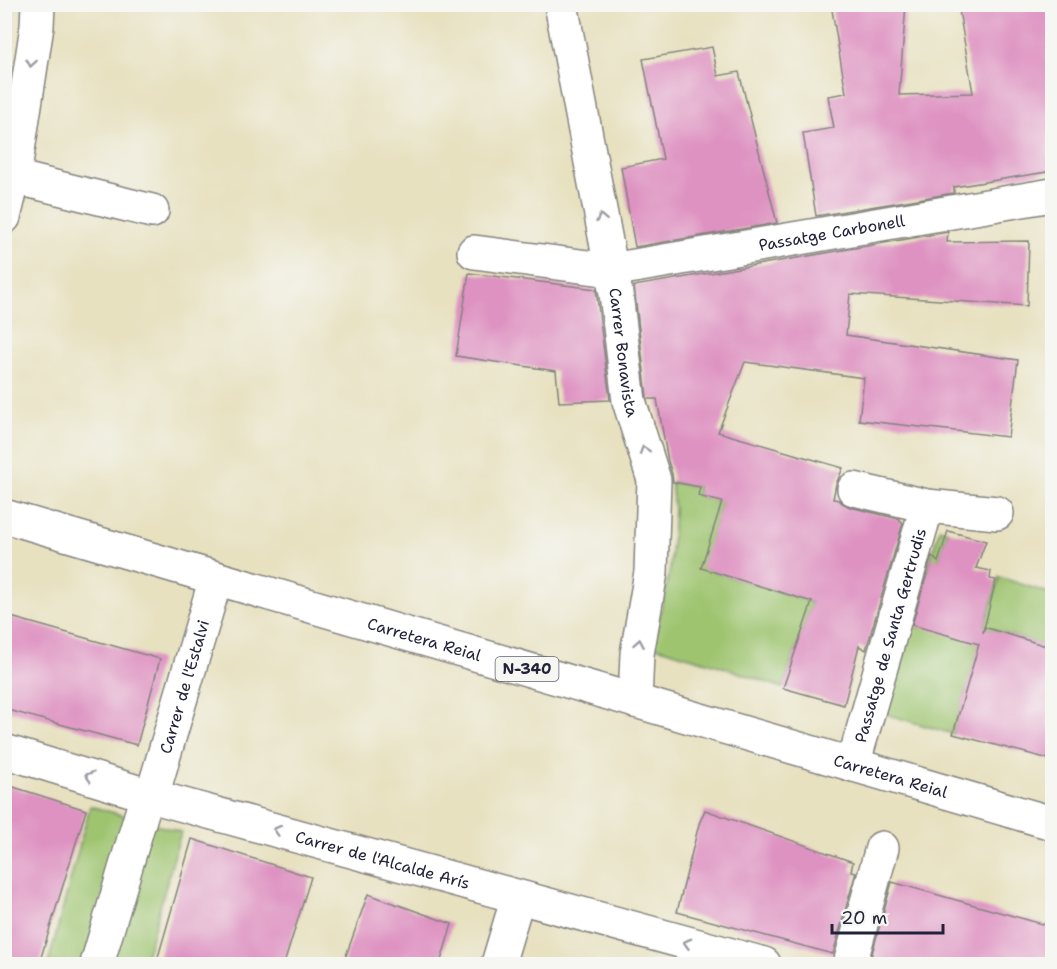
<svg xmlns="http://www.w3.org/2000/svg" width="1057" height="969" font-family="'Shantell Sans',sans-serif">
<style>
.green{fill:#9ec46f;stroke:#607355;stroke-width:1.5}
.building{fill:#de92c1}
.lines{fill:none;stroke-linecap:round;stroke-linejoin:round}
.minor-casing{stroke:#84827e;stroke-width:36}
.major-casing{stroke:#84827e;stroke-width:36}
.minor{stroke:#fff;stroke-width:33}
.major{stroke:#fff;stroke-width:33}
.oneway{stroke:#9c9ca7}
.labels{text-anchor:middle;stroke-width:4.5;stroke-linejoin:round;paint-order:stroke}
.shield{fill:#f6f6f2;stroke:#626272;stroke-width:1.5}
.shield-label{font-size:15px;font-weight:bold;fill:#22223b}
.street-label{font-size:16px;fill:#22223b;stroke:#f6f6f2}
</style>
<rect width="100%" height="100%" fill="#f6f6f2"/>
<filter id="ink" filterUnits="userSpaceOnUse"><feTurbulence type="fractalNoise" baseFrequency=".0167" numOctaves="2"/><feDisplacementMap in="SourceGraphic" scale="12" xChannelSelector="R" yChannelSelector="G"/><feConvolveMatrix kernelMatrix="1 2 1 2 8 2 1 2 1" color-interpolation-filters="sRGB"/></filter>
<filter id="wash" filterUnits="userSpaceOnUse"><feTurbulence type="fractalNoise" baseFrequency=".008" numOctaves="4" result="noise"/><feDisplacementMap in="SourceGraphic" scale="24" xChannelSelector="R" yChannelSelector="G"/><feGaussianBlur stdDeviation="1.35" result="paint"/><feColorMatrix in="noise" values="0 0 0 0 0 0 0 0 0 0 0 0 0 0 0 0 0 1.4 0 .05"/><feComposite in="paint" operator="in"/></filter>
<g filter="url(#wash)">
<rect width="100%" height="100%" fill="#e7e1c0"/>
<path class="green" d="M 671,482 L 698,487 L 698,496 L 722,502 L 702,568 L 803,599 L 812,603 L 783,688 L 720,666 L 653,646 L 670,570 L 674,510 Z
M 940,528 L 948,531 L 918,627 L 983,633 L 953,734 L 885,714 L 911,620 Z
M 999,577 L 1052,594 L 1052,648 L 984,627 Z
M 90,806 L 181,832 L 144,964 L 48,964 Z"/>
<g id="blocks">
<path class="building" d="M 831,4 L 906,4 L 899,95 L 973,93 L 958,4 L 1053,4 L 1053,171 L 954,187 L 954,193 L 816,216 L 803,133 L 834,128 L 828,96 L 846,93 Z
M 712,47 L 718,76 L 739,72 L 777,223 L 635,247 L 621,167 L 663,159 L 643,59 Z
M 948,232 L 947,242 L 1029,241 L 1027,306 L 850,294 L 846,335 L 1018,360 L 1008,437 L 859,420 L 864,378 L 745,362 L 718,432 L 843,468 L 836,484 L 833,499 L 839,500 L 842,503 L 850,507 L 899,519 L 903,523 L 866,650 L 859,646 L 844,705 L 783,688 L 812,602 L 701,568 L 722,502 L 698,496 L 700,487 L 673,482 L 672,474 L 668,461 L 657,399 L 648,399 L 647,397 L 634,286 Z
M 469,273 L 596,289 L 610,400 L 559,402 L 556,371 L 456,356 Z
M 948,531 L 986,541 L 976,568 L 991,571 L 990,579 L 996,580 L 983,633 L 984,627 L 1053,648 L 1053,760 L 953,734 L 979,644 L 912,625 L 932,556 L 938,562 Z
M 4,615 L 160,659 L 137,745 L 4,709 Z
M 4,784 L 86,810 L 39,964 L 4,964 Z
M 705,810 L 853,862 L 851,871 L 856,872 L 833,954 L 677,912 L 699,824 Z
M 192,839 L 311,877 L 284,964 L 156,964 Z
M 892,882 L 1053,927 L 1053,964 L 869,964 Z
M 368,894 L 452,924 L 440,964 L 343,964 Z"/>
</g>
</g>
<g filter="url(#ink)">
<use href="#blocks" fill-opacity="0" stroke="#84827e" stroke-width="1.5"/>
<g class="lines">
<defs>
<g id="minor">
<path id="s1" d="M 561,4 L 616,294 L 629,401 L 654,480 L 651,572 L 637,654 L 635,701"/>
<path d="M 14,177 L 152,211"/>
<path d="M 4,217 L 14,177 L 37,26 L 38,4"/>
<path id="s2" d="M 474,252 L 611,270 L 1052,195"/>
<path d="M 854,489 L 927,506 L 997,513"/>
<path id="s3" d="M 4,751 L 147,795 L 764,964"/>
<path id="s4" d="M 853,765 L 927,506"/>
<path id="s5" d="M 152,796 L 216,578"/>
<path d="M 97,964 L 147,795"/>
<path d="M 498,964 L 518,897"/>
<path d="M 850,964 L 882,848"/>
</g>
<g id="major">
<path id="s6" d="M 4,516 L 1052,823"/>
</g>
</defs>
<use href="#minor" class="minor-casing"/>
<use href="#major" class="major-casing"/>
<use href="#minor" class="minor"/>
<use href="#major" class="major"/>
</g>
<defs><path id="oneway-chevron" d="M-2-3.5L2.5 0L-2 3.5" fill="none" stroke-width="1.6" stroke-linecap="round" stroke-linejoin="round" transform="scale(1.5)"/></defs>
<g class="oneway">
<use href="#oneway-chevron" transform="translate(31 63) rotate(99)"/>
<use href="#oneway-chevron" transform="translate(601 218) rotate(-101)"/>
<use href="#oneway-chevron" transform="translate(644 450) rotate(-107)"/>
<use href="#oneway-chevron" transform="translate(639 643) rotate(-80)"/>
<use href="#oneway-chevron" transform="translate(89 776) rotate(-163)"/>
<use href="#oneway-chevron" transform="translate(277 830) rotate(-165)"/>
<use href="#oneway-chevron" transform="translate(687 943) rotate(-165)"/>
</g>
</g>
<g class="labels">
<rect class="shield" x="495.5" y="657" width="63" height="24" rx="4.5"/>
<g class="shield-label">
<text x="527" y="674">N-340</text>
</g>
<g class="street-label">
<text dy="6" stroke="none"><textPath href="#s2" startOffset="362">Passatge Carbonell</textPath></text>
<text dy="6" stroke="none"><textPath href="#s1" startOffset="354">Carrer Bonavista</textPath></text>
<text dy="6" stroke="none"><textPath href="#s4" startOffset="135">Passatge de Santa Gertrudis</textPath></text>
<text dy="6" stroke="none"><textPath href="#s6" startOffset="438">Carretera Reial</textPath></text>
<text dy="6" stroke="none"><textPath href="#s5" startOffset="114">Carrer de l'Estalvi</textPath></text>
<text dy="6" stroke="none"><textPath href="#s6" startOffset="924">Carretera Reial</textPath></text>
<text dy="6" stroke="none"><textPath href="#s3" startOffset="394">Carrer de l'Alcalde Arís</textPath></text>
</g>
</g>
<rect width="1057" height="969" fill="none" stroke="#f6f6f2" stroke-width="24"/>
<path d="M832 924v9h111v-9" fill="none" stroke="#22223b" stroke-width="3"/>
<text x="841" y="924" font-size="18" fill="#22223b" stroke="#f6f6f2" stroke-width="4.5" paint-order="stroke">20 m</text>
</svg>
